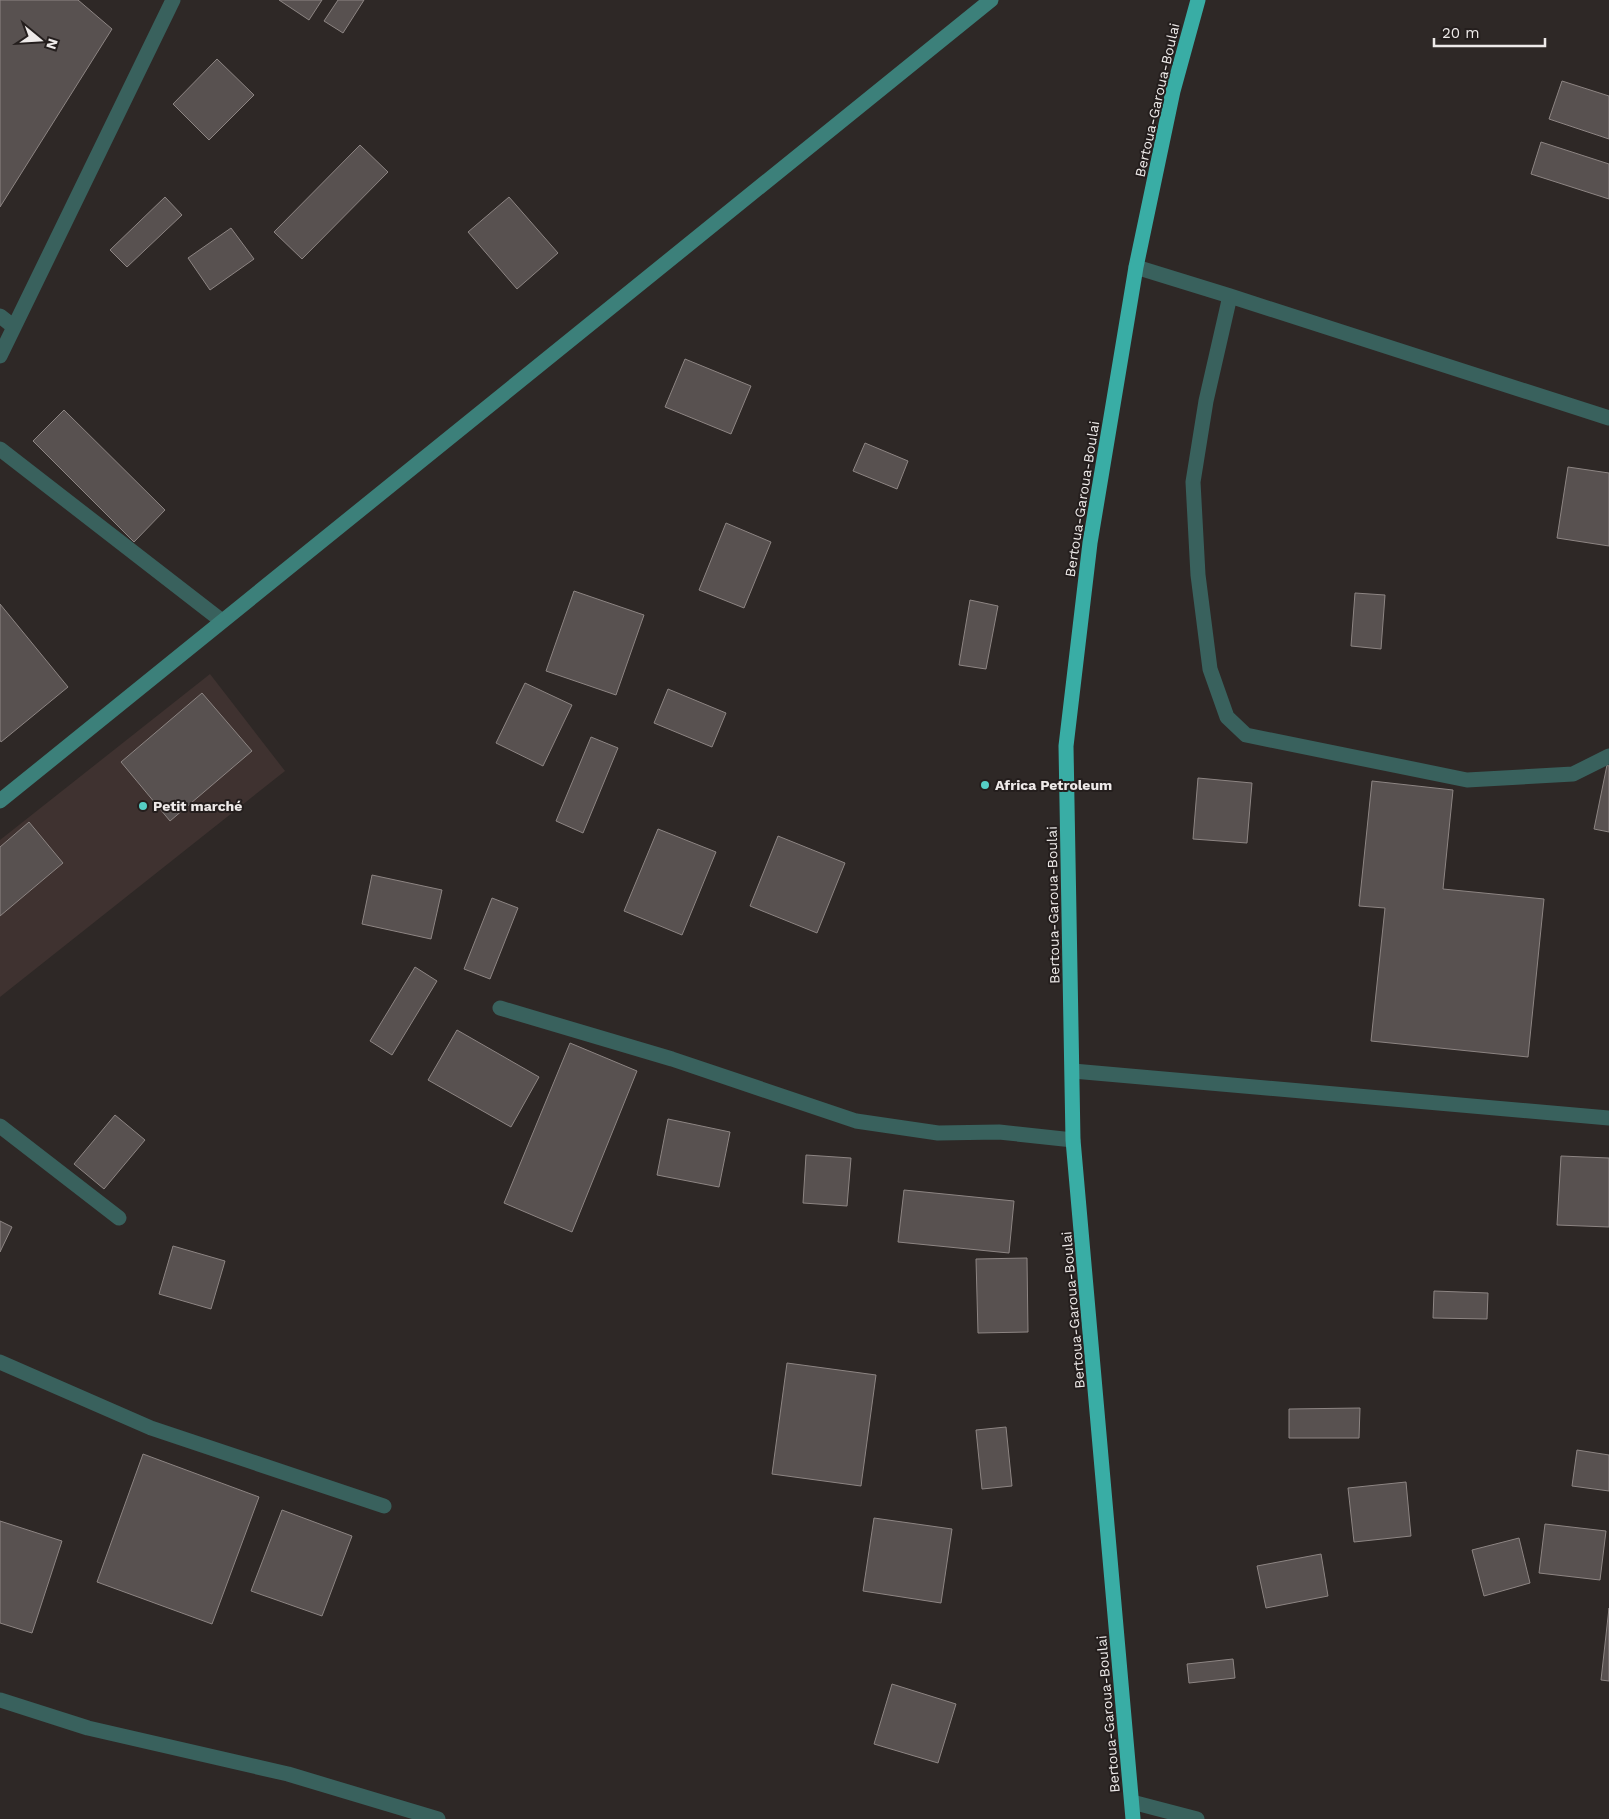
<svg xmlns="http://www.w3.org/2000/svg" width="1609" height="1819" font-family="'Work Sans',sans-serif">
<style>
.built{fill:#3f3230}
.building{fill:#585150;stroke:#8d8583}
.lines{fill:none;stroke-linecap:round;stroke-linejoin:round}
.street{stroke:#39615d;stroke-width:15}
.secondary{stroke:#3c807a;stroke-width:15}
.highway{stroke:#39ada5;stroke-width:15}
.poi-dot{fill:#55cec5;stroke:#241e1d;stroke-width:2}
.labels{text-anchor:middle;stroke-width:4;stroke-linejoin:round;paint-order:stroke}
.street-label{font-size:14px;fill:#eeeae9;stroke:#241e1d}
.poi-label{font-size:14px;font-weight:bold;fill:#eeeae9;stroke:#241e1d;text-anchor:start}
</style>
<rect width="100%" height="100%" fill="#2e2826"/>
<path class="built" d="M 210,674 L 285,771 L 0,997 L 0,840 Z"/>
<path class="building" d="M 0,0 L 78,0 L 112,29 L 0,207 Z
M 279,0 L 322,0 L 309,20 Z
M 338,0 L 364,0 L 343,33 L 324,21 Z
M 217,59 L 254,95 L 209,140 L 173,104 Z
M 1562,81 L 1609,96 L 1609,139 L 1549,119 Z
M 1541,142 L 1609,164 L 1609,199 L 1531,174 Z
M 360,145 L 388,172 L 302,259 L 274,232 Z
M 165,197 L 182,215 L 127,267 L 110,250 Z
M 509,197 L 558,253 L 517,289 L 468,232 Z
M 231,228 L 254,259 L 210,290 L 188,258 Z
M 685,359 L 751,386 L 731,434 L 665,407 Z
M 64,410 L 165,510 L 134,542 L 33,441 Z
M 865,443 L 908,461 L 897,489 L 853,471 Z
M 1568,467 L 1609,473 L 1609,546 L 1557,538 Z
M 726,523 L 771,542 L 744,608 L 699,590 Z
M 574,591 L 644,615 L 616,695 L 546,671 Z
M 1355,593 L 1385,595 L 1381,649 L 1351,646 Z
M 970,600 L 998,606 L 986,669 L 959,665 Z
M 0,604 L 68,687 L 1,742 L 0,740 Z
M 525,683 L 572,705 L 543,766 L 496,743 Z
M 668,689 L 726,713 L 712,747 L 654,723 Z
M 202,693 L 252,751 L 170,821 L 121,762 Z
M 591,737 L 618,748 L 583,833 L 556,821 Z
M 1607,765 L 1609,766 L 1609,832 L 1594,829 Z
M 1198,778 L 1252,783 L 1247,843 L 1193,839 Z
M 1372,781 L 1453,790 L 1443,889 L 1544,899 L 1528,1057 L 1371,1041 L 1385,908 L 1359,906 Z
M 29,822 L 63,863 L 0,916 L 0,847 Z
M 658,829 L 716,852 L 682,935 L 624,911 Z
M 778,836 L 845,863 L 817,933 L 750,906 Z
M 372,875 L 442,890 L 431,939 L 362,924 Z
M 492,898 L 518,908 L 490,979 L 464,969 Z
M 415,967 L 437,981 L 392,1055 L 370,1041 Z
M 457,1030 L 539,1077 L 511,1127 L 428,1080 Z
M 570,1043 L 637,1071 L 572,1232 L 504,1203 Z
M 115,1115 L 145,1140 L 104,1189 L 74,1164 Z
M 668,1119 L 730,1132 L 719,1187 L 657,1175 Z
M 806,1155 L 851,1158 L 847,1206 L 803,1203 Z
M 1561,1156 L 1609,1158 L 1609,1227 L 1557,1225 Z
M 904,1190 L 1014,1201 L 1009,1253 L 898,1242 Z
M 0,1221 L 12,1227 L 0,1252 Z
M 173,1246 L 225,1261 L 211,1309 L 159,1294 Z
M 1027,1258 L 1028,1332 L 978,1333 L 976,1259 Z
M 1434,1291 L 1488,1293 L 1487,1319 L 1433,1318 Z
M 787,1363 L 876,1375 L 861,1486 L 772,1474 Z
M 1360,1408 L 1359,1438 L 1289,1438 L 1289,1409 Z
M 1006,1427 L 1012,1486 L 982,1489 L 976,1430 Z
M 1577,1450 L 1609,1455 L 1609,1491 L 1572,1486 Z
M 143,1454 L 259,1497 L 212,1624 L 97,1582 Z
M 1406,1482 L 1411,1536 L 1354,1542 L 1348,1488 Z
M 282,1510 L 352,1536 L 322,1616 L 251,1591 Z
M 874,1518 L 952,1529 L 941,1603 L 863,1591 Z
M 0,1521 L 62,1541 L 32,1633 L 0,1623 Z
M 1545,1524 L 1606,1531 L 1600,1580 L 1539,1573 Z
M 1519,1538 L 1530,1583 L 1484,1596 L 1472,1550 Z
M 1321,1554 L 1328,1596 L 1266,1608 L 1257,1566 Z
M 1609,1608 L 1609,1681 L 1601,1680 Z
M 1233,1659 L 1235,1678 L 1189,1683 L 1187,1664 Z
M 892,1684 L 956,1704 L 938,1763 L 874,1744 Z"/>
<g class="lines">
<path class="street" d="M 1136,267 L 1230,296 L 1609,418
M 1230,296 L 1206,401 L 1193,482 L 1198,575 L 1210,669 L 1227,717 L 1246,735 L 1467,780 L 1573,774 L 1609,756
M 0,316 L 14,327
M 0,356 L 173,0
M 0,449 L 222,621
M 500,1008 L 672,1059 L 856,1121 L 938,1133 L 999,1132 L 1073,1140
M 1073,1071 L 1609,1118
M 0,1126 L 119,1218
M 0,1362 L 151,1428 L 384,1506
M 0,1700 L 88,1728 L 288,1774 L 438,1819
M 1132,1802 L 1197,1819"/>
<path class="secondary" d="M 0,801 L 991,0"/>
<path class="highway" d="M 1133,1819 L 1073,1140 L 1066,746 L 1090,543 L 1136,267 L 1173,91 L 1198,0"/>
</g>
<g class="poi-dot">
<circle cx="985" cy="785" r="5"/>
<circle cx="143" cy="806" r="5"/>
</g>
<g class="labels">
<g class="street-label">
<text transform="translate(1157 100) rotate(-77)" y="5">Bertoua-Garoua-Boulai</text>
<text transform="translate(1082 499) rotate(-81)" y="5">Bertoua-Garoua-Boulai</text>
<text transform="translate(1053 905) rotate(-91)" y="5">Bertoua-Garoua-Boulai</text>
<text transform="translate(1073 1310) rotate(-95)" y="5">Bertoua-Garoua-Boulai</text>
<text transform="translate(1108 1714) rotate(-95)" y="5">Bertoua-Garoua-Boulai</text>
</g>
<g class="poi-label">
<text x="995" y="790">Africa Petroleum</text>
<text x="153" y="811">Petit marché</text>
</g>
</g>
<g transform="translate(40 40) rotate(108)" stroke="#241e1d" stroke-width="4" paint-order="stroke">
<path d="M0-4L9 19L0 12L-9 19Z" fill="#eeeae9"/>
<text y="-8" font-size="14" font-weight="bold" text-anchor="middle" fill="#eeeae9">N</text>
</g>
<path d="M1434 38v8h111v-8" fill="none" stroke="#eeeae9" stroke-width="2.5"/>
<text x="1442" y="38" font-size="15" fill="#eeeae9" stroke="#241e1d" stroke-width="4" paint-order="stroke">20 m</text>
</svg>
